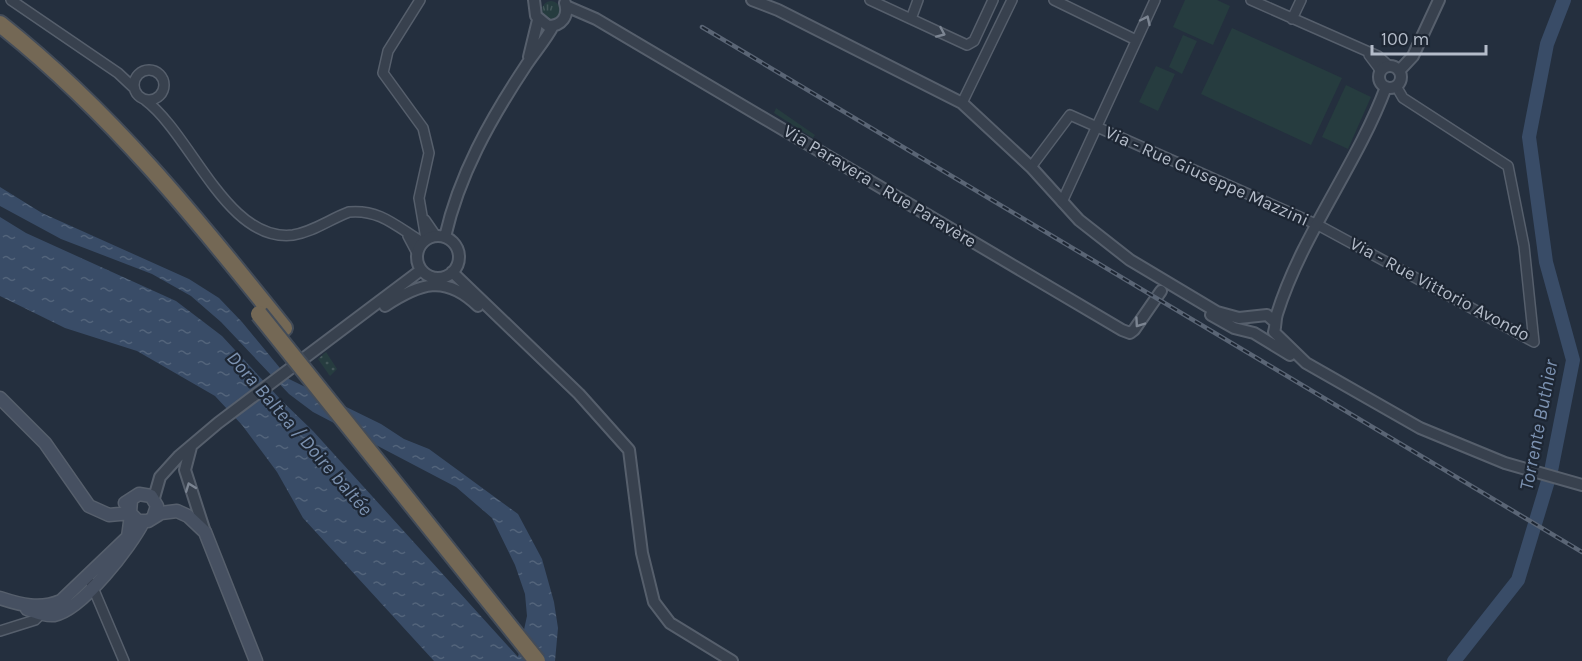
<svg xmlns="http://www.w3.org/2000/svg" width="1582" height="661" font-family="Karla,sans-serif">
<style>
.grass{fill:url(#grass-tufts)}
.park{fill:url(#park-dots)}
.garden{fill:#263c3f}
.water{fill:url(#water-ripples)}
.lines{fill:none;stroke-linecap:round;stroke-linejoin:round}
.river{stroke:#394c67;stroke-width:14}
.minor-casing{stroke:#565f6c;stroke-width:12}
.tertiary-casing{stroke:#565f6c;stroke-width:14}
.secondary-casing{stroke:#565f6c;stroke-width:15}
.motorway-casing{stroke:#434c59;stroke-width:20}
.minor{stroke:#38414e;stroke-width:9}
.tertiary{stroke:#38414e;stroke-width:10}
.secondary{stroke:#465061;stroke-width:12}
.motorway{stroke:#746855;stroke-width:16}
.rail-casing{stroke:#5a6575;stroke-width:4.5}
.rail{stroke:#1d2633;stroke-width:2;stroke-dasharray:7;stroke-linecap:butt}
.motorway-bridge-casing{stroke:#434c59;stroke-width:20;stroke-linecap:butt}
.motorway-bridge{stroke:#746855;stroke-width:16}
.oneway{stroke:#7c8592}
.labels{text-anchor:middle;stroke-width:4.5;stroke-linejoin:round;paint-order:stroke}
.street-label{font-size:18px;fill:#b4bcc9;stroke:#1d2633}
.water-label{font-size:20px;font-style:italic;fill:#7c92b1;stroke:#1d2633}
</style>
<defs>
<pattern id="grass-tufts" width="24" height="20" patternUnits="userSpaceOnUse" patternTransform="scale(1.5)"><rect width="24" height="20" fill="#263c3f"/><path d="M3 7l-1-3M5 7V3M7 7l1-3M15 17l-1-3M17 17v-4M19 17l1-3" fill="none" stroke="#435659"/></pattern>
<pattern id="park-dots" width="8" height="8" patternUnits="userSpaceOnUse" patternTransform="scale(1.5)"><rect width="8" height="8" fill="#263c3f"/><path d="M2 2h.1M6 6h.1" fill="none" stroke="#435659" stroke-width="1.8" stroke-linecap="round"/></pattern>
<pattern id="water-ripples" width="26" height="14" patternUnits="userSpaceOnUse" patternTransform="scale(1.5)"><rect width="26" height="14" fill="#394c67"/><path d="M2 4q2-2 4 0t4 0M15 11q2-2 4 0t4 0" fill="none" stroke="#53647b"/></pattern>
</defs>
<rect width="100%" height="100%" fill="#242f3e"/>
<path class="grass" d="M542 10a9 9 0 1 1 18 0a9 9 0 1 1-18 0Z"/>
<path class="park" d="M 326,352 L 337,369 L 330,376 L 318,359 Z"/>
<path class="garden" d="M 1185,0 L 1217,0 L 1230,6 L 1213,45 L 1173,27 Z
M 1232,28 L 1342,78 L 1311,145 L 1201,94 Z
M 1183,35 L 1197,41 L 1182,74 L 1169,67 Z
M 1156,66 L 1175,74 L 1158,111 L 1139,102 Z
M 1346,85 L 1371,97 L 1348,149 L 1322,137 Z
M 776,108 L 815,135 L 813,138 L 774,113 Z"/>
<path class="water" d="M 0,187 L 42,213 L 189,279 L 219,298 L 242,322 L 289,379 L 381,424 L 404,439 L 429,449 L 518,514 L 542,559 L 554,602 L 558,628 L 555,661 L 434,661 L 303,518 L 277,472 L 242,425 L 215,396 L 137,351 L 65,328 L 0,296 L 0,217 L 26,233 L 176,301 L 222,336 L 282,401 L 313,431 L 518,657 L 527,616 L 525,594 L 515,565 L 492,518 L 456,487 L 313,412 L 289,394 L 221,322 L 191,296 L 152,274 L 61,239 L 0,206 Z"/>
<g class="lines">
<path class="river" d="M 1454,661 L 1518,580 L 1551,471 L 1573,360 L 1546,262 L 1529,137 L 1547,44 L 1564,0"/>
<defs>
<path id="minor" d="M 11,0 L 118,73 L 134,88
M 420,0 L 388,51 L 383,73 L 423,128 L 429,153 L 419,198 L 426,239
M 870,0 L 967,45 L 974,41 L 993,0
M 1054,0 L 1136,40
M 1251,0 L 1378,56 L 1389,66
M 911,19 L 918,0
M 1292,19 L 1301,0
M 1369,55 L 1381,71
M134 85a15 15 0 1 1 30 0a15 15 0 1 1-30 0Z
M 145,100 C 192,135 227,243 293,235 C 313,232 330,219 349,212 C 380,209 397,227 422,242
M 962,103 L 1012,0
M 1031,167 L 1070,115 L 1318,225 L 1534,342 L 1524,246 L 1508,166 L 1403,98 L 1396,86
M 1062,202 L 1155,0
M 425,220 L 436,236
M 408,236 L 417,253
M 91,583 L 124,661
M 0,631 L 35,620 L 41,614"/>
<path id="tertiary" d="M 534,0 L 536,16 L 548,26 C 562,26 569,16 565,3
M 752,0 L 778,10 L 962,103 L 1031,167 L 1079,220 L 1130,260 L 1217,312 L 1239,318 L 1267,315 L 1275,322
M 566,6 L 596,19 L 1122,330 L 1130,333 L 1134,330 L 1161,291
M 529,57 L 538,20
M1379 77a11 11 0 1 1 22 0a11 11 0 1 1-22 0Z
M 1399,71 L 1413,56 L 1439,0
M 1386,87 C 1357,165 1302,234 1277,314 C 1275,320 1276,326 1274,332 L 1306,363 L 1420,428 L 1505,463 L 1582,485
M417 257a21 21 0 1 1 42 0a21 21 0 1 1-42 0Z
M 445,237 C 459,175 490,120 525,67 C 534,53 545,41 553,26
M 452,272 L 579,394 L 629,450 L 642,553 L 654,602 L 670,623 L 732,661
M 385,306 C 420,283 445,274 478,306
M 1211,315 L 1234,328 L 1254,333 L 1290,355
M 191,447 L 185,470 L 205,532
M 154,498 L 160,477 L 179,456 L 218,423 L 421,270"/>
<path id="secondary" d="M 0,398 L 45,443 L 89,506 L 109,515 L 130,513
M 131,500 L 130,513 L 138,521 L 148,521 L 161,513 L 177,511 L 188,516 L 205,532 L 256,661
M 125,503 L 139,494 L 151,496 L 157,506 L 153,518
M 0,598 C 21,605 40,610 61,601 L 128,537 L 131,515
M 27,609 C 36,612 44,616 54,615 C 82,610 131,546 143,522"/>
<path id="motorway" d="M 0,24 C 110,111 197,219 284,328"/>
</defs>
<use href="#minor" class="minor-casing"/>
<use href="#tertiary" class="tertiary-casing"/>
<use href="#secondary" class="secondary-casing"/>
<use href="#motorway" class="motorway-casing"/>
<use href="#minor" class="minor"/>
<use href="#tertiary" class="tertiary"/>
<use href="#secondary" class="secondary"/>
<use href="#motorway" class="motorway"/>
<defs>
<path id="rail" d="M 702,27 L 1582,552"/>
</defs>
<use href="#rail" class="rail-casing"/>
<use href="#rail" class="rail"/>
<defs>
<path id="motorway-bridge" d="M 259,314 L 537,661"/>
</defs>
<use href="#motorway-bridge" class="motorway-bridge-casing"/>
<use href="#motorway-bridge" class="motorway-bridge"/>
</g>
<defs><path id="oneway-chevron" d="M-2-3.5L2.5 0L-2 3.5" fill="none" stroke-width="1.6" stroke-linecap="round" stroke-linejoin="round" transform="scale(1.5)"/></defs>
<g class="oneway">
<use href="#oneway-chevron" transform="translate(1146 20) rotate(-65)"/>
<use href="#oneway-chevron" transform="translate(941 33) rotate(24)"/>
<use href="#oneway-chevron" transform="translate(1139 323) rotate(125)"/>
<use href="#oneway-chevron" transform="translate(190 487) rotate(-111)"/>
</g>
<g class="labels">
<g class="street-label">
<text transform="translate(1207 176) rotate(24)" y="6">Via - Rue Giuseppe Mazzini</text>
<text transform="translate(880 186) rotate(31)" y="6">Via Paravera - Rue Paravère</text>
<text transform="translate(1440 289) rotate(28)" y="6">Via - Rue Vittorio Avondo</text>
</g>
<g class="water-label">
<text transform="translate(1538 425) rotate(-79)" y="7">Torrente Buthier</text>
<text transform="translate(300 433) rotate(49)" y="7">Dora Baltea / Doire baltée</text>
</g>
</g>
<path d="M1372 45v9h114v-9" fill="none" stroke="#b4bcc9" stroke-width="3"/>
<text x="1381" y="45" font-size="18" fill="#b4bcc9" stroke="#1d2633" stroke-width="4.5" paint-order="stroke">100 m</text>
</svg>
